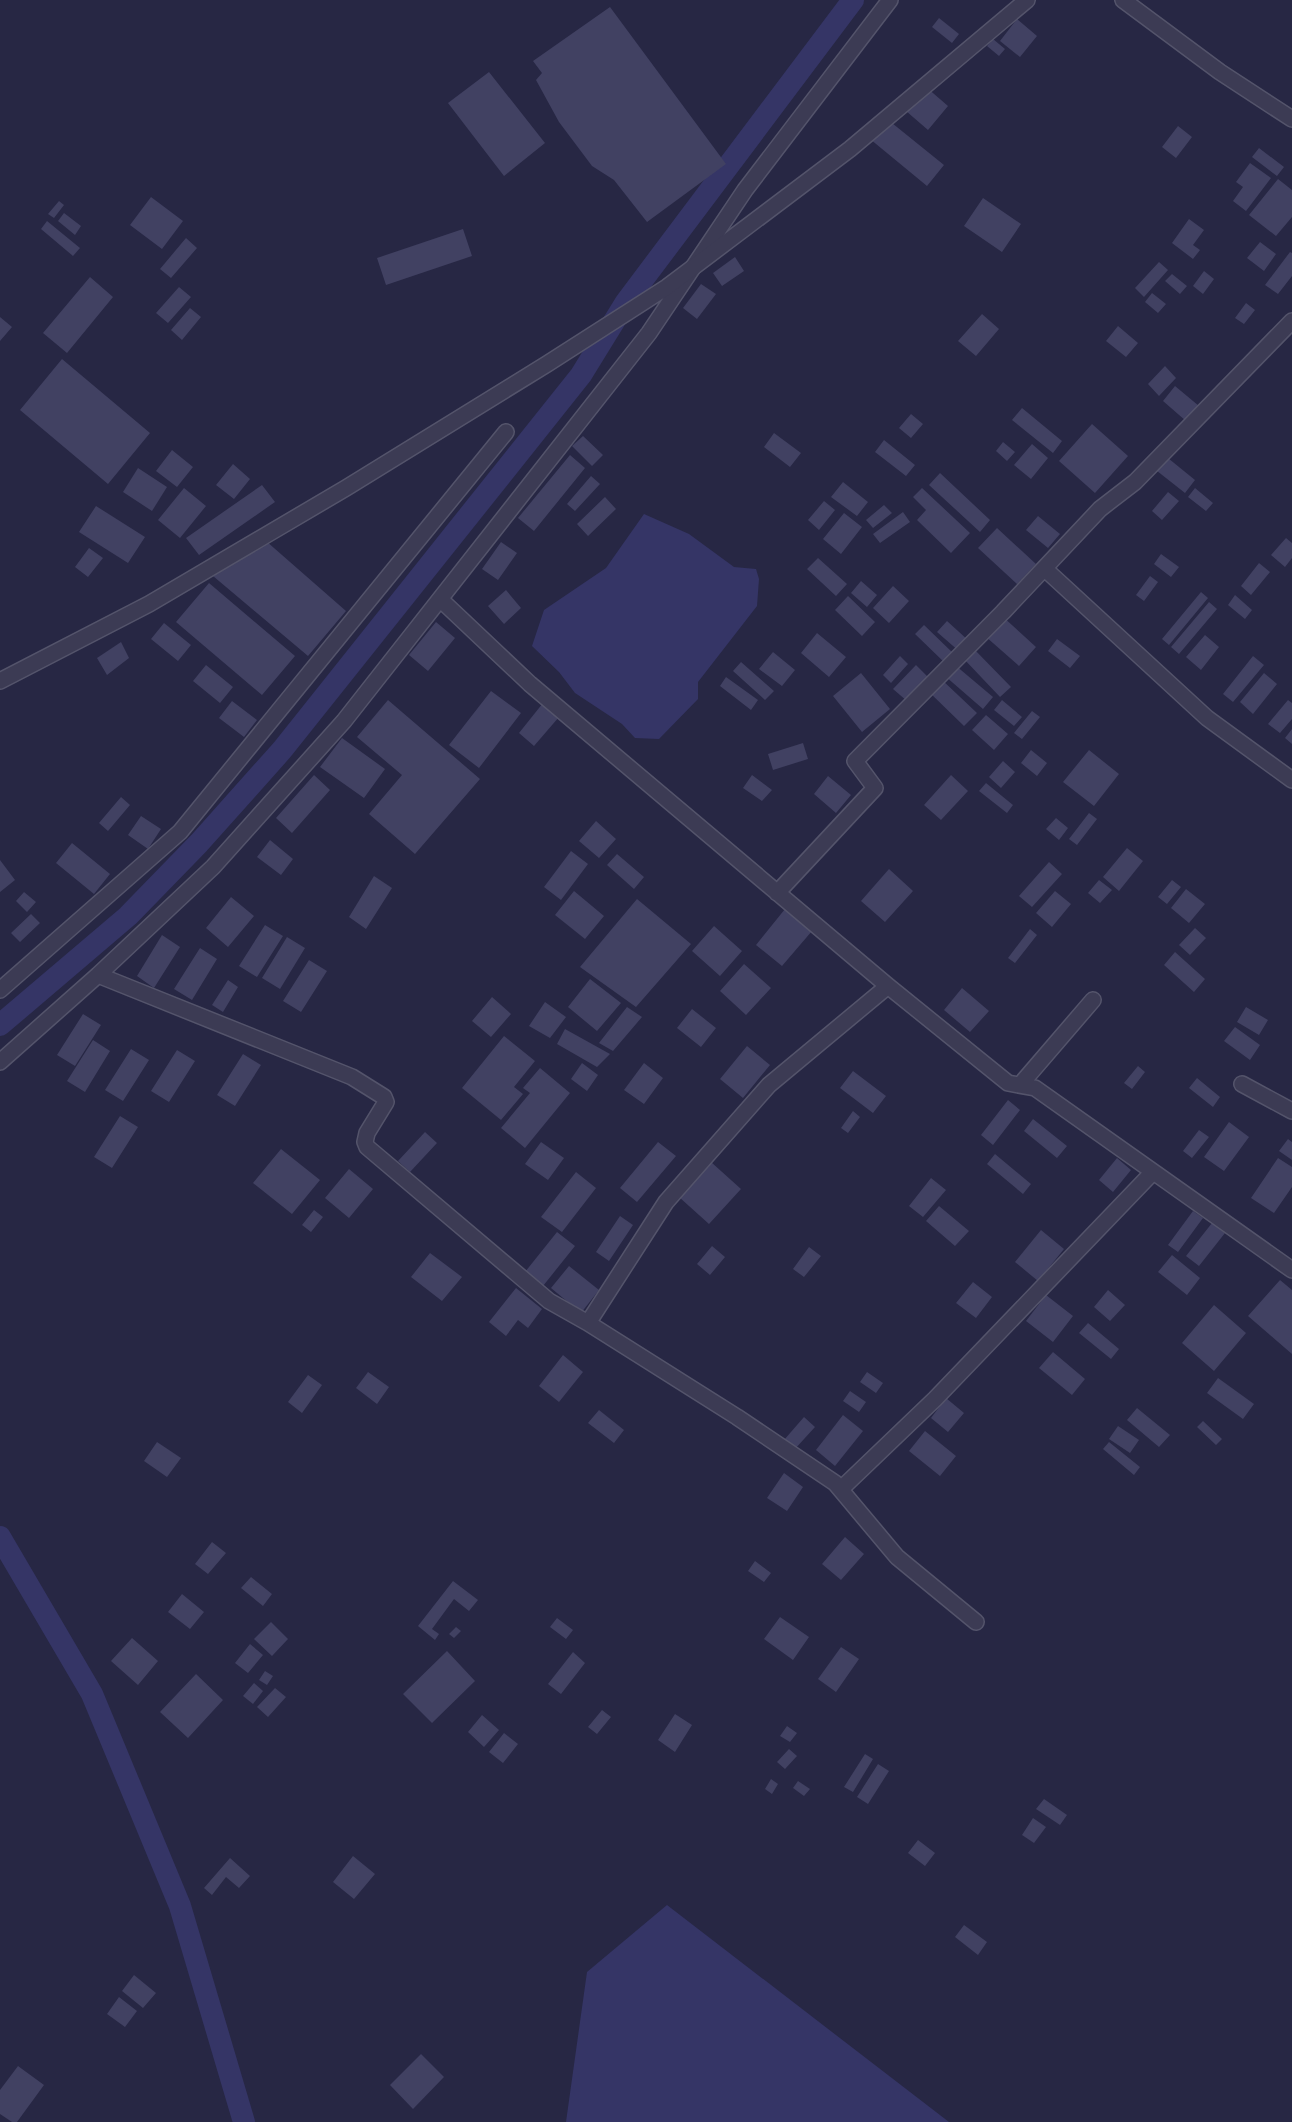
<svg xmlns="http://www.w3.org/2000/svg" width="1292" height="2122" font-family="'Sofia Sans Condensed',sans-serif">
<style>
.water{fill:#353566}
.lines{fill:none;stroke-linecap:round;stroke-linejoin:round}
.canal{stroke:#353566;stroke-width:22}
.building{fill:#414162}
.minor-casing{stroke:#54546b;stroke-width:18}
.tertiary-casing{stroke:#54546b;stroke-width:18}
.minor{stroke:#3c3b54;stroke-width:15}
.tertiary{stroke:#3c3b54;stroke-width:15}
</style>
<rect width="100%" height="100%" fill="#272744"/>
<path class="water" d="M 644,514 L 689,534 L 734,567 L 756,569 L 759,579 L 757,606 L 698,682 L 698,699 L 659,739 L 635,738 L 622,724 L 575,693 L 559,672 L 532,646 L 544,610 L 606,568 Z
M 667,1905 L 949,2122 L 566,2122 L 587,1972 Z"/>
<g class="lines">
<path class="canal" d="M 0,1025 L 128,916 L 199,843 L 282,750 L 581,375 L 626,302 L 853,0
M 0,1537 L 92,1694 L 180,1906 L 244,2122"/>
</g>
<path class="building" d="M 610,7 L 726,164 L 647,222 L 614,180 L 592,166 L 559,122 L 536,80 L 542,73 L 533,61 Z
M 939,18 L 959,34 L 952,43 L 932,27 Z
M 1017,19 L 1037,36 L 1020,57 L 1000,41 Z
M 993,39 L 1005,49 L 999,56 L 987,46 Z
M 489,72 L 545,143 L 504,176 L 448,103 Z
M 926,87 L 948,106 L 928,130 L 906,111 Z
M 887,119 L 944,165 L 927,186 L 870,139 Z
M 1178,126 L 1192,137 L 1176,158 L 1162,147 Z
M 1259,148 L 1284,167 L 1277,176 L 1252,157 Z
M 1250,163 L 1271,178 L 1246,211 L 1233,201 L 1243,187 L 1236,182 Z
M 1278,179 L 1292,190 L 1292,217 L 1276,236 L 1249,215 Z
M 151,197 L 183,221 L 162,249 L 130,225 Z
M 983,198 L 1021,224 L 1002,252 L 964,226 Z
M 59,201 L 64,205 L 54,218 L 48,214 Z
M 64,213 L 81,226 L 75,235 L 58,221 Z
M 1189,219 L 1204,230 L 1193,245 L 1200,250 L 1193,259 L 1172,243 Z
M 47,221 L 80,248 L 73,256 L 41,229 Z
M 463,229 L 472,256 L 386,285 L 377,258 Z
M 186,238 L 197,248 L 171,278 L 160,269 Z
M 1260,242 L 1276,254 L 1264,271 L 1247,258 Z
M 1290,252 L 1292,253 L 1292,276 L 1278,294 L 1265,285 Z
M 735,257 L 744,271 L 722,286 L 713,273 Z
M 1159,262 L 1168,270 L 1144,297 L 1135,288 Z
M 1204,271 L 1214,279 L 1203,294 L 1193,286 Z
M 1172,274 L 1187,286 L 1180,294 L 1165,281 Z
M 90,277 L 113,297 L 67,353 L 43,333 Z
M 701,284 L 716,294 L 697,319 L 683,308 Z
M 179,287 L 191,297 L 168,323 L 156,313 Z
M 1152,293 L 1166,304 L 1158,313 L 1145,302 Z
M 1246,303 L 1255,310 L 1244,324 L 1235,318 Z
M 190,308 L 201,317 L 182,340 L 171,330 Z
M 982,314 L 999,329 L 976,356 L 958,341 Z
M 0,317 L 12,327 L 0,341 Z
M 1118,326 L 1138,343 L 1126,357 L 1106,341 Z
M 62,359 L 150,433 L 108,484 L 20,410 Z
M 1165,366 L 1176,378 L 1159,396 L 1148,384 Z
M 1175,386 L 1199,406 L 1186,421 L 1163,401 Z
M 1022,408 L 1062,441 L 1053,453 L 1012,420 Z
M 911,414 L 923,424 L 911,438 L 899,428 Z
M 1092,424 L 1128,456 L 1095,493 L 1059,461 Z
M 774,433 L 801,453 L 790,467 L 764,447 Z
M 583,436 L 603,455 L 592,466 L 572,446 Z
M 884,440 L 915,465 L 906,476 L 875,452 Z
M 1003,442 L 1015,452 L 1007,461 L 996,451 Z
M 1032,444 L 1048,458 L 1031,479 L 1014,465 Z
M 172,450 L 193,467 L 177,487 L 156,471 Z
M 1163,454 L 1195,480 L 1185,493 L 1152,467 Z
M 570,455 L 585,468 L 534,531 L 518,518 Z
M 233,464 L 250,479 L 234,499 L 216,485 Z
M 138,468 L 167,487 L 152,511 L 123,492 Z
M 940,473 L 990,520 L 980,532 L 929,485 Z
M 591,476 L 600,484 L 575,511 L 567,504 Z
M 843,482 L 868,502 L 857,516 L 831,497 Z
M 262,485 L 275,502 L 199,555 L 186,538 Z
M 184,488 L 206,506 L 180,538 L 158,520 Z
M 922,488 L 970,533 L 951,553 L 917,520 L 926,510 L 913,497 Z
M 1195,488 L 1213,503 L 1206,511 L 1188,497 Z
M 1168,492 L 1179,501 L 1162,520 L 1152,511 Z
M 605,497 L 616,509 L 588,536 L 577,524 Z
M 824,501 L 835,510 L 819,530 L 808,520 Z
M 884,505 L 892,513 L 873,528 L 866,520 Z
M 96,506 L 145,537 L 128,563 L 79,532 Z
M 903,512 L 910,522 L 880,543 L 873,534 Z
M 844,513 L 862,527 L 841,554 L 823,539 Z
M 1038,516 L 1060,534 L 1048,548 L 1026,530 Z
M 997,528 L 1036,564 L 1017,584 L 978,548 Z
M 1286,538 L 1292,543 L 1292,558 L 1285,567 L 1271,555 Z
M 266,541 L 346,611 L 308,656 L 213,576 Z
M 501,542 L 517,553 L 498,580 L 482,569 Z
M 89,548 L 103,558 L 88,577 L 75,567 Z
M 1161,554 L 1179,567 L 1171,577 L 1154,564 Z
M 818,558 L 847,584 L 836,596 L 807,569 Z
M 1259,563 L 1270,572 L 1251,595 L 1241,586 Z
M 1150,576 L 1158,582 L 1144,601 L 1136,595 Z
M 861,581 L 877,595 L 867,607 L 851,593 Z
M 209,583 L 295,656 L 262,695 L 176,622 Z
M 893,586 L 909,601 L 889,623 L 873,608 Z
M 506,590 L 521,608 L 504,624 L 488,606 Z
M 1201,592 L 1208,598 L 1169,645 L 1162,639 Z
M 1235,595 L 1252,610 L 1245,619 L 1228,605 Z
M 848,596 L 875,622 L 862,636 L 835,610 Z
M 1209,602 L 1217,609 L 1179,654 L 1171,647 Z
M 1002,616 L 1036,647 L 1019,666 L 985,636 Z
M 947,621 L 969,641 L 960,652 L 937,632 Z
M 436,622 L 455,638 L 428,671 L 409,655 Z
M 164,623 L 191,645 L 178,661 L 151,639 Z
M 924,625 L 954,654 L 945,663 L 915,634 Z
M 817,633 L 846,657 L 829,677 L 801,653 Z
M 1205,635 L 1219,647 L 1201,670 L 1186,657 Z
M 1057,639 L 1080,656 L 1070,668 L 1048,651 Z
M 121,642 L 129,658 L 107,675 L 97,658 Z
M 973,648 L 1011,687 L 1000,697 L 963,658 Z
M 773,652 L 795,670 L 782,686 L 759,669 Z
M 900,656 L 908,664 L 891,683 L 883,675 Z
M 1253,656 L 1264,665 L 1233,702 L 1223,694 Z
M 741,662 L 774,691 L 765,700 L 733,671 Z
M 206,665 L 233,687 L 220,703 L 193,681 Z
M 916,665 L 929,678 L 907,701 L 893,689 Z
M 955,665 L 993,697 L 983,709 L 945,676 Z
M 861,673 L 890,709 L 862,732 L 833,696 Z
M 1264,673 L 1277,684 L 1253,714 L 1240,702 Z
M 726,677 L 758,700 L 751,710 L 720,686 Z
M 940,678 L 977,713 L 964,726 L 928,691 Z
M 491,691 L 521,713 L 479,768 L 449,745 Z
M 388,700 L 480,779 L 415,854 L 369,814 L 402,775 L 357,737 Z
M 1002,700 L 1022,717 L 1014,726 L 994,710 Z
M 1288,700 L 1292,703 L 1292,719 L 1280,733 L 1268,724 Z
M 232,701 L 257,720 L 244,737 L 219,718 Z
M 543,703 L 559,717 L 534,746 L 519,733 Z
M 1032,711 L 1040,717 L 1022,739 L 1014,733 Z
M 986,715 L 1008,734 L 994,750 L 972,730 Z
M 1292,729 L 1292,744 L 1285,738 Z
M 342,738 L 385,769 L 364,798 L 320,767 Z
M 803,743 L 808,759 L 773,770 L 768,754 Z
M 1031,750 L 1047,763 L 1037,776 L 1021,763 Z
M 1089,750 L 1119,774 L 1094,806 L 1063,782 Z
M 1003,761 L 1015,772 L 1001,788 L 989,777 Z
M 314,775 L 330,790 L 292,833 L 276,818 Z
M 752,775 L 772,790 L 762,801 L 743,788 Z
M 951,775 L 968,791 L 941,820 L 924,805 Z
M 828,776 L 851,795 L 836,813 L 814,794 Z
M 986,783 L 1013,805 L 1007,813 L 979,791 Z
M 121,797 L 130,805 L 108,831 L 99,823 Z
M 1089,813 L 1097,819 L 1077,845 L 1069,839 Z
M 141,816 L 161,829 L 148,849 L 128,835 Z
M 1056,818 L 1068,828 L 1059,840 L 1046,829 Z
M 596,821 L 616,839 L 599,858 L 579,841 Z
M 270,840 L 293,859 L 281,875 L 257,857 Z
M 72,843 L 110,874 L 94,894 L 56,863 Z
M 1127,848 L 1143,861 L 1119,891 L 1103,877 Z
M 571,851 L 588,864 L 561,900 L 544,887 Z
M 617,854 L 644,877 L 634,889 L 607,865 Z
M 0,860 L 15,880 L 0,892 Z
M 1049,862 L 1062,874 L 1032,907 L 1019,896 Z
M 889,869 L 913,891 L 885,922 L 861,901 Z
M 374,876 L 392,888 L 366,929 L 349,917 Z
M 1099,880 L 1112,890 L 1100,903 L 1088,893 Z
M 1172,880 L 1181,887 L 1167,904 L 1158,897 Z
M 1186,889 L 1205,904 L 1189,923 L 1171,908 Z
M 574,891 L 604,916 L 585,939 L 555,915 Z
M 1055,891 L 1071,904 L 1052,927 L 1036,913 Z
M 24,892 L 36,902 L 27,912 L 16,901 Z
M 231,897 L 254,916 L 228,947 L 206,928 Z
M 637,899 L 691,944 L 636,1007 L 580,967 Z
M 785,909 L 812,931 L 782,966 L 756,945 Z
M 31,914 L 40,923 L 20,942 L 11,933 Z
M 265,925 L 283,936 L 257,977 L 239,966 Z
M 714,926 L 742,951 L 720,976 L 692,951 Z
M 1195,928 L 1206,938 L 1190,955 L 1179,945 Z
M 1030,929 L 1037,935 L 1015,963 L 1008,958 Z
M 162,935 L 180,947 L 154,988 L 137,976 Z
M 287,937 L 305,948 L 280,989 L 262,978 Z
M 200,948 L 217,959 L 192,1000 L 174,989 Z
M 1175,952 L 1205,979 L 1194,992 L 1164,965 Z
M 309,960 L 327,971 L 301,1012 L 283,1001 Z
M 744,964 L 771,988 L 746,1015 L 720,991 Z
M 590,979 L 621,1003 L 597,1031 L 568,1007 Z
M 228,980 L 238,987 L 223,1012 L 212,1005 Z
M 962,988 L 989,1011 L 970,1032 L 944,1010 Z
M 492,997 L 511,1014 L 491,1037 L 472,1021 Z
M 545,1002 L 566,1017 L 550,1038 L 529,1026 Z
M 627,1007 L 642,1017 L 613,1051 L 599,1043 Z
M 1246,1007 L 1268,1020 L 1259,1035 L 1237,1022 Z
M 692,1009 L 716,1028 L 701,1047 L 677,1028 Z
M 83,1014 L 101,1025 L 75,1066 L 57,1055 Z
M 1235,1027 L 1260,1045 L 1250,1060 L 1224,1041 Z
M 565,1029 L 610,1054 L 597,1067 L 557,1044 Z
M 504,1036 L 535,1061 L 514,1087 L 523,1094 L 501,1120 L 462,1088 Z
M 93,1040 L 110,1051 L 85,1092 L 67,1081 Z
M 747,1046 L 770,1065 L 743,1098 L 720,1079 Z
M 131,1049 L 149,1060 L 123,1101 L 105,1090 Z
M 177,1050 L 195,1061 L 169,1102 L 151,1091 Z
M 243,1054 L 261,1065 L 235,1106 L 217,1095 Z
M 582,1063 L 598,1075 L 587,1091 L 571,1079 Z
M 644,1063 L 663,1078 L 644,1104 L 624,1090 Z
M 1138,1066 L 1145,1072 L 1132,1089 L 1124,1083 Z
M 540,1068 L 570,1093 L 525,1148 L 501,1128 L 530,1093 L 523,1088 Z
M 853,1071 L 886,1096 L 873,1113 L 840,1088 Z
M 1197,1078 L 1220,1097 L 1213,1107 L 1189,1088 Z
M 1008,1100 L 1020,1110 L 993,1145 L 981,1135 Z
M 853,1111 L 860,1117 L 848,1133 L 841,1128 Z
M 120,1116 L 138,1127 L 112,1168 L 94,1157 Z
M 1033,1119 L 1067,1146 L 1057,1158 L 1024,1131 Z
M 1229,1122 L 1249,1137 L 1224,1171 L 1204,1157 Z
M 1199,1130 L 1209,1137 L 1192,1158 L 1183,1151 Z
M 425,1132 L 437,1143 L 410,1172 L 398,1161 Z
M 1288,1139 L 1292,1142 L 1292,1160 L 1279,1151 Z
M 541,1142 L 564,1158 L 548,1180 L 525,1164 Z
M 658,1142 L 676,1156 L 637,1202 L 620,1188 Z
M 281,1149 L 320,1180 L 292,1214 L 253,1183 Z
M 995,1154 L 1031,1184 L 1023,1194 L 987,1164 Z
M 1117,1158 L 1131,1170 L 1113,1192 L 1099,1180 Z
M 1278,1158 L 1292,1167 L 1292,1187 L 1274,1213 L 1251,1198 Z
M 711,1162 L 741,1189 L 709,1224 L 679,1197 Z
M 349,1169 L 373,1189 L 349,1218 L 325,1198 Z
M 576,1172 L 596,1188 L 562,1232 L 541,1217 Z
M 931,1178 L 946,1190 L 923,1217 L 909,1206 Z
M 939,1206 L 969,1231 L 955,1246 L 926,1221 Z
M 314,1210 L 323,1217 L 311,1232 L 302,1225 Z
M 1193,1211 L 1203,1218 L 1178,1252 L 1168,1245 Z
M 620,1216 L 633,1225 L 609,1261 L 596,1252 Z
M 1212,1223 L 1225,1233 L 1199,1266 L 1186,1256 Z
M 1041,1230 L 1064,1249 L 1038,1281 L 1015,1262 Z
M 557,1232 L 575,1246 L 543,1286 L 525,1272 Z
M 712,1246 L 725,1257 L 710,1275 L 697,1264 Z
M 809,1247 L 821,1256 L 804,1277 L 793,1269 Z
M 430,1253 L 462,1277 L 442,1301 L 411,1277 Z
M 1172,1255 L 1200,1278 L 1187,1295 L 1158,1272 Z
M 569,1266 L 599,1290 L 581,1313 L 551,1288 Z
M 1280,1280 L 1292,1290 L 1292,1354 L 1248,1316 Z
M 973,1282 L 992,1297 L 976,1318 L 956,1303 Z
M 516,1288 L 542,1309 L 528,1328 L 518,1320 L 506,1336 L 489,1322 Z
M 1108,1290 L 1125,1305 L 1110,1321 L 1094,1307 Z
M 1046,1295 L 1073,1316 L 1053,1342 L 1026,1321 Z
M 1214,1305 L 1246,1333 L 1214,1371 L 1182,1343 Z
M 1088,1323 L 1119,1349 L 1111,1359 L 1079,1333 Z
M 1053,1352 L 1085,1379 L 1072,1395 L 1039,1368 Z
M 563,1355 L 583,1372 L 559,1402 L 539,1386 Z
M 368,1372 L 389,1387 L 377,1404 L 356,1388 Z
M 867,1372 L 883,1383 L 876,1393 L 860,1382 Z
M 308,1375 L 322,1385 L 302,1413 L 288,1402 Z
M 1218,1378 L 1254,1404 L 1243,1419 L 1207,1393 Z
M 850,1391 L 866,1402 L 859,1412 L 843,1401 Z
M 946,1398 L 964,1413 L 948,1432 L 931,1418 Z
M 1137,1408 L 1170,1435 L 1159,1447 L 1127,1420 Z
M 599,1410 L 624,1430 L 614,1443 L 588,1423 Z
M 843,1415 L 863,1431 L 835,1466 L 816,1450 Z
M 804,1417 L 815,1427 L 794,1450 L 784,1440 Z
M 1203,1421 L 1222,1439 L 1216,1445 L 1197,1427 Z
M 1118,1426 L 1139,1440 L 1130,1453 L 1109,1439 Z
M 925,1431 L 956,1456 L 940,1476 L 909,1451 Z
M 157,1442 L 181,1458 L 167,1477 L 144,1461 Z
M 1109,1442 L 1140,1467 L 1134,1475 L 1103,1449 Z
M 784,1473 L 803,1487 L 787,1511 L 767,1498 Z
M 845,1537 L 864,1554 L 841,1580 L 822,1564 Z
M 212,1542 L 226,1553 L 208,1574 L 195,1564 Z
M 755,1561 L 771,1573 L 764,1582 L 748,1571 Z
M 251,1577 L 272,1594 L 263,1606 L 241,1588 Z
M 453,1581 L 478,1600 L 469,1611 L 454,1599 L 432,1629 L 439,1634 L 435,1640 L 418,1626 Z
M 182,1594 L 204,1612 L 190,1629 L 168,1612 Z
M 780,1617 L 809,1637 L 793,1660 L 764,1639 Z
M 557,1618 L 573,1630 L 566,1639 L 550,1627 Z
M 271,1622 L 288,1639 L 272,1656 L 254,1639 Z
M 456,1627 L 461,1631 L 454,1638 L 449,1634 Z
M 132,1638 L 158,1661 L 138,1685 L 111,1661 Z
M 250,1644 L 263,1655 L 248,1673 L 235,1663 Z
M 841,1647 L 859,1659 L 836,1692 L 818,1679 Z
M 447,1651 L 475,1681 L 432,1723 L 403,1694 Z
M 573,1652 L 585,1663 L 561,1694 L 548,1684 Z
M 265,1671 L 273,1676 L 267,1685 L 259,1680 Z
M 196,1674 L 223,1700 L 188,1738 L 160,1712 Z
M 254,1683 L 263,1691 L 253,1704 L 243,1696 Z
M 275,1688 L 286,1697 L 268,1717 L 257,1707 Z
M 602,1710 L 611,1717 L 597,1734 L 588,1727 Z
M 675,1714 L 692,1725 L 675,1752 L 658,1740 Z
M 482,1715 L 499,1730 L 484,1747 L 468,1732 Z
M 787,1726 L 797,1733 L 790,1742 L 780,1736 Z
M 504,1733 L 518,1744 L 503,1763 L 489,1752 Z
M 789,1749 L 797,1756 L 785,1769 L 777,1762 Z
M 865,1754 L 873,1759 L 853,1792 L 844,1787 Z
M 878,1764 L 889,1771 L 868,1804 L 857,1797 Z
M 771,1779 L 778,1784 L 772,1794 L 765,1789 Z
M 798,1781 L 810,1789 L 804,1796 L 793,1788 Z
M 1044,1799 L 1067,1815 L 1060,1825 L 1036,1809 Z
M 1033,1818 L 1046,1827 L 1034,1843 L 1022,1835 Z
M 918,1840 L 935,1853 L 925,1866 L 908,1853 Z
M 353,1856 L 375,1874 L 354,1899 L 333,1882 Z
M 230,1858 L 250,1876 L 239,1888 L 226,1877 L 212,1895 L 204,1888 Z
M 964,1925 L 987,1942 L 978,1955 L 955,1937 Z
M 134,1975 L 156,1993 L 143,2008 L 122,1991 Z
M 119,1997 L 137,2011 L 125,2027 L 107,2014 Z
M 421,2054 L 444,2077 L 413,2109 L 390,2085 Z
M 18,2066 L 44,2085 L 17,2122 L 12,2122 L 0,2114 L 0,2090 Z"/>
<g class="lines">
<defs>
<path id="minor" d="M 1123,0 L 1220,72 L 1292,119
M 1045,569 L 1207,718 L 1292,780
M 440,599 L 530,684 L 888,986 L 1008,1083 L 1035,1088 L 1292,1270
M 777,893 L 875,788 L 855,761 L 1003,612 L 1100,509 L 1135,482 L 1292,321
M 98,975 L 352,1077 L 384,1097 L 386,1102 L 367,1133 L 365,1142 L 367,1147 L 549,1301 L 588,1323 L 737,1417 L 835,1483 L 897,1557 L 976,1622
M 0,990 L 180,832 L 506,432
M 0,1062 L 98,975 L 213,867 L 344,721 L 649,333 L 745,190 L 890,0
M 1242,1084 L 1292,1111
M 1020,1085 L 1093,1000
M 588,1323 L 666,1202 L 769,1085 L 888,986
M 841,1489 L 935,1399 L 1153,1172"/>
<path id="tertiary" d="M 0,681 L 149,604 L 346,488 L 547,364 L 667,287 L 850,149 L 1027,0"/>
</defs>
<use href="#minor" class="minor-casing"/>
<use href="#tertiary" class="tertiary-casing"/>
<use href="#minor" class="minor"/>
<use href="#tertiary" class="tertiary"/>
</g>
</svg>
